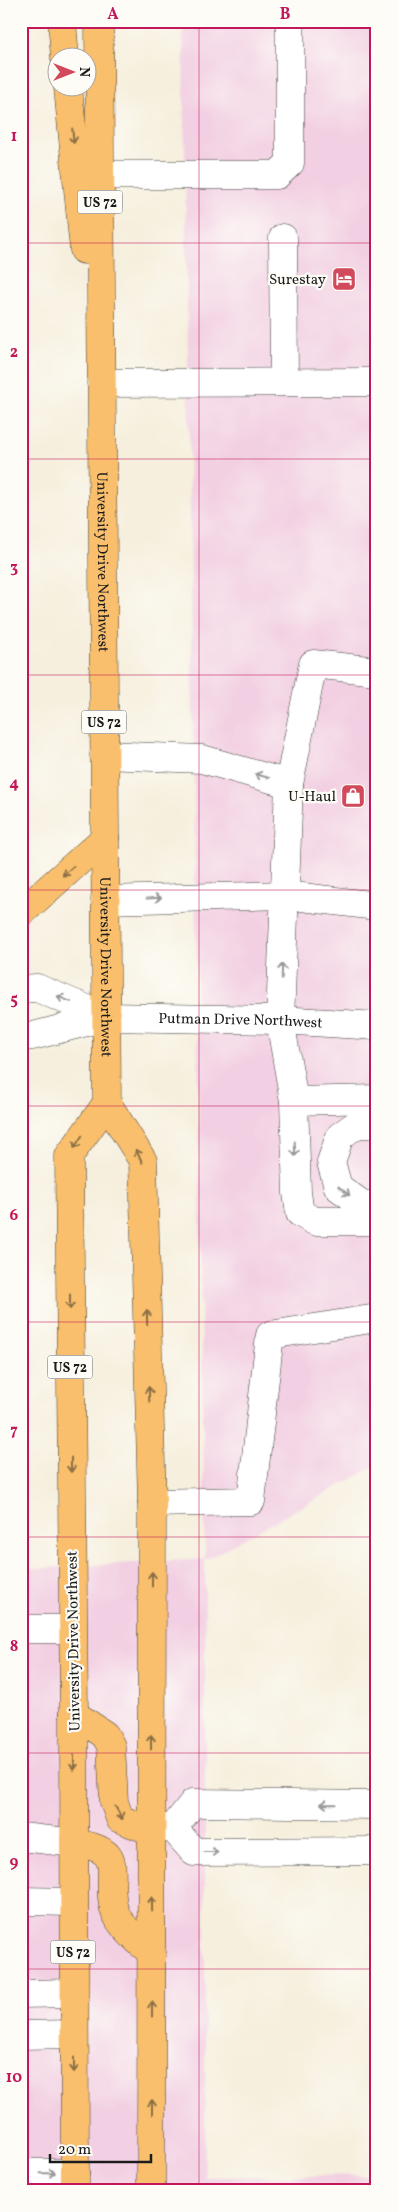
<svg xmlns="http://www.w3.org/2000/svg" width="398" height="2212" font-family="Vollkorn,serif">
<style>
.built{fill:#f2cfe2}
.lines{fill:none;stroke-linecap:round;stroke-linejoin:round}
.minor-casing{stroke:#3d3c39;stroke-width:29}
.highway-casing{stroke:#3d3c39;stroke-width:29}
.minor{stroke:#fff;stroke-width:28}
.highway{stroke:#f9bf6c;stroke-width:28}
.oneway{stroke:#8a6e44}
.oneway2{stroke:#999}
.grid{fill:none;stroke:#c2185b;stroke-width:1;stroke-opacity:0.55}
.labels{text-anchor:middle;stroke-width:4.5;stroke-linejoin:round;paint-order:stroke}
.shield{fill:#fdfcf7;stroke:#605f5e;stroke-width:1}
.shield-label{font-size:14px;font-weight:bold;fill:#1c1c1c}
.poi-label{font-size:15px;fill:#1c1c1c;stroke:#fdfcf7;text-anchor:end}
.street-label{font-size:15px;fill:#1c1c1c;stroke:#fdfcf7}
.neatline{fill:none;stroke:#c2185b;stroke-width:2}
.grid-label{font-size:16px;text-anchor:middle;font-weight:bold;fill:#c2185b}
</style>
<rect width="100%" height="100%" fill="#fdfcf7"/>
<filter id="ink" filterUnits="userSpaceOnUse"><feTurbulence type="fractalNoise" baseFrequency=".02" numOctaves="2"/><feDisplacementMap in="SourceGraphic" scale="10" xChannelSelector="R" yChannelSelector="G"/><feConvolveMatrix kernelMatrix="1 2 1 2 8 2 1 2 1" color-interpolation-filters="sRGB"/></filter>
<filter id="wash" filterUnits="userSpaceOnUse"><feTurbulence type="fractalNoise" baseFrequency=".0096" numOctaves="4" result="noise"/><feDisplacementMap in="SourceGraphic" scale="20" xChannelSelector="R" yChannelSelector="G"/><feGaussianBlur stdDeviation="1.12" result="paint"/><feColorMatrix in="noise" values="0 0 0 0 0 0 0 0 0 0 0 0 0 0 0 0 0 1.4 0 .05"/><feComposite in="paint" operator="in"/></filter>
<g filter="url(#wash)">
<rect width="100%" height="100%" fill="#f6efdd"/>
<path class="built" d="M 183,21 L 377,21 L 377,1465 L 205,1560 L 205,2177 L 377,2175 L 377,2191 L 21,2191 L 21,1569 L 205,1559 Z"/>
</g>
<g filter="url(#ink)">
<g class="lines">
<defs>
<g id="minor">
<path d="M 99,175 L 277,175 L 290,163 L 290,21"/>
<path d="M 283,238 L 284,382"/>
<path d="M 101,383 L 377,382"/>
<path d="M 104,755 L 202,759 L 289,784 L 280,1020 L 294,1101 L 297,1193 L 300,1213 L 314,1221 L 377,1221"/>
<path d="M 289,784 L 313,664 L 377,671"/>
<path d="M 105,900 L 285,895 L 377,906"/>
<path d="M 21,989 L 37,988 L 106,1017"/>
<path id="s1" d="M 21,1036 L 33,1036 L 106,1017 L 280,1020 L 377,1026"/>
<path d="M 294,1101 L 377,1099"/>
<path d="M 377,1124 L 357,1124 L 340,1136 L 331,1162 L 338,1187 L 363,1205 L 377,1204"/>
<path d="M 152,1503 L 251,1501 L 270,1335 L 377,1318"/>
<path d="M 21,1629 L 72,1629"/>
<path d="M 151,1828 L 173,1828 L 194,1852 L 377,1851"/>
<path d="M 173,1828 L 193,1803 L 377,1805"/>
<path d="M 21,1837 L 75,1843"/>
<path d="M 21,1901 L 73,1902"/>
<path d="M 21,1994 L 74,1993"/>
<path d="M 21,2035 L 74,2034"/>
<path d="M 21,2173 L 75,2173"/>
</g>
<g id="highway">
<path d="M 62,21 L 65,58"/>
<path id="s2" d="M 99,21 L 107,1103 L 143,1161 L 152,1503 L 151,2191"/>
<path d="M 68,88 L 84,250"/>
<path d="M 21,913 L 105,838"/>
<path d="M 74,1714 L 105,1735 L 111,1746 L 114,1802 L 120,1819 L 141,1827 L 151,1828"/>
<path d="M 75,1843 C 130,1851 104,1872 114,1909 C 119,1926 139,1942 152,1953"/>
<path d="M 75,2191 L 74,1714 L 69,1156 L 107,1103"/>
</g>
</defs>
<use href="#minor" class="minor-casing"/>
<use href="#highway" class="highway-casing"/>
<use href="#minor" class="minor"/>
<use href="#highway" class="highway"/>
</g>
<defs><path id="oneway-shaft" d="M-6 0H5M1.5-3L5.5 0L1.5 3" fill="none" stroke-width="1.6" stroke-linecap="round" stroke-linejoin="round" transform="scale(1.25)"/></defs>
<g class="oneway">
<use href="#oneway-shaft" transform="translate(73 136) rotate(84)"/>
<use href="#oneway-shaft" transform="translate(68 871) rotate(138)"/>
<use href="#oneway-shaft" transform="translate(78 1142) rotate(123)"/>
<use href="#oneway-shaft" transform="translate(139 1156) rotate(-117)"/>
<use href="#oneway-shaft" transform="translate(70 1302) rotate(90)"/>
<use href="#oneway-shaft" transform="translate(147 1317) rotate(-91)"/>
<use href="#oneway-shaft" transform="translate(149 1394) rotate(-92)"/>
<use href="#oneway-shaft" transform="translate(71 1465) rotate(90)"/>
<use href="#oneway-shaft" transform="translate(152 1579) rotate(-90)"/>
<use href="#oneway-shaft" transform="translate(151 1742) rotate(-90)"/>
<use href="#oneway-shaft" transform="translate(74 1763) rotate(90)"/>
<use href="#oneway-shaft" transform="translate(119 1813) rotate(61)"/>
<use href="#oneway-shaft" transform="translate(152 1904) rotate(-91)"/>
<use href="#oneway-shaft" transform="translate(152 2009) rotate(-90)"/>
<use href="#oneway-shaft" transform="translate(74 2065) rotate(90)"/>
<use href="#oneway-shaft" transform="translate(152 2107) rotate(-90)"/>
</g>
<g class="oneway2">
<use href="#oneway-shaft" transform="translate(262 776) rotate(-164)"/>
<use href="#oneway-shaft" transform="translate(154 898) rotate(-3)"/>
<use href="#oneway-shaft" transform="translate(282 971) rotate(-88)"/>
<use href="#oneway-shaft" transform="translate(64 999) rotate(-157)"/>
<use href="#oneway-shaft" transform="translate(295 1149) rotate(88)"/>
<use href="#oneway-shaft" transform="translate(344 1191) rotate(39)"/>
<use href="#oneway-shaft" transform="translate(328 1804) rotate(-179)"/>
<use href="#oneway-shaft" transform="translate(211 1852)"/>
<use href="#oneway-shaft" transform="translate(48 2173) rotate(-1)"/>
</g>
</g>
<path class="grid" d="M 199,21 L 199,2191M 21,243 L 377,243M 21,459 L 377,459M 21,675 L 377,675M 21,890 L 377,890M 21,1106 L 377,1106M 21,1322 L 377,1322M 21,1537 L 377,1537M 21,1753 L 377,1753M 21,1969 L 377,1969"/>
<defs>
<symbol id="hotel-square" viewBox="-11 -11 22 22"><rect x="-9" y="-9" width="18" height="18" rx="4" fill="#d1495b" stroke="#fdfcf7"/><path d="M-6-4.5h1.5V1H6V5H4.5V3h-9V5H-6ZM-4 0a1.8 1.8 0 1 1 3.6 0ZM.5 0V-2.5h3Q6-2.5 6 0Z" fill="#fff"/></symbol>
<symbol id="shop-square" viewBox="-11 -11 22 22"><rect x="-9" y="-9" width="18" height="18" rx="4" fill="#d1495b" stroke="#fdfcf7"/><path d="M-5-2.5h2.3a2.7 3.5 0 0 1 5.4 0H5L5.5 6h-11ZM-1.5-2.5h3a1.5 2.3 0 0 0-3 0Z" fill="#fff"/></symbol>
</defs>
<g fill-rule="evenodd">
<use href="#hotel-square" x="330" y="265" width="28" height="28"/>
<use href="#shop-square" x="339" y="782" width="28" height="28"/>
</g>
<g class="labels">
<g class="shield">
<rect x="77.5" y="190.5" width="45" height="23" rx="4"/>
<rect x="81.5" y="710.5" width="45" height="23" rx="4"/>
<rect x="47.5" y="1355.5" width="45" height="23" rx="4"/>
<rect x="50.5" y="1940.5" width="45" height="23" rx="4"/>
</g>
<g class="shield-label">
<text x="100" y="207">US 72</text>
<text x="104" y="727">US 72</text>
<text x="70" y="1372">US 72</text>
<text x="73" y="1957">US 72</text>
</g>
<g class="poi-label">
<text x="326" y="284">Surestay</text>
<text x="336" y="801">U-Haul</text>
</g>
<g class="street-label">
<text dy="5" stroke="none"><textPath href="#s2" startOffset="541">University Drive Northwest</textPath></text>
<text dy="5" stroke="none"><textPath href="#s2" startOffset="946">University Drive Northwest</textPath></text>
<text dy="5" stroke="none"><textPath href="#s1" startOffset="222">Putman Drive Northwest</textPath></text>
<text transform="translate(73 1641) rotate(-91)" y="5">University Drive Northwest</text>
</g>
</g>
<rect width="398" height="2212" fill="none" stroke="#fdfcf7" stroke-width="55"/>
<g transform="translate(72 72) rotate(90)"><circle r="24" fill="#fdfcf7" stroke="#a3a29f"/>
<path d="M0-4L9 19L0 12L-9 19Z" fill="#d1495b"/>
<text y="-8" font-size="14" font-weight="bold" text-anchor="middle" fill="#1c1c1c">N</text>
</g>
<path d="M50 2154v8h101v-8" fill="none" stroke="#1c1c1c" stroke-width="2.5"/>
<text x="58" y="2154" font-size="15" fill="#1c1c1c" stroke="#fdfcf7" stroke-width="4" paint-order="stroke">20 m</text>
<rect x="28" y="28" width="342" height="2156" class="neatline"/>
<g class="grid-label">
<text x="113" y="19">A</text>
<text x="285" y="19">B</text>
<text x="14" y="141">1</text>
<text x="14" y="357">2</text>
<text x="14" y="572">3</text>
<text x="14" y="788">4</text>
<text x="14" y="1004">5</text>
<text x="14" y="1220">6</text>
<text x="14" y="1435">7</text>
<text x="14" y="1651">8</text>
<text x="14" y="1867">9</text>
<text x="14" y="2082">10</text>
</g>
</svg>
